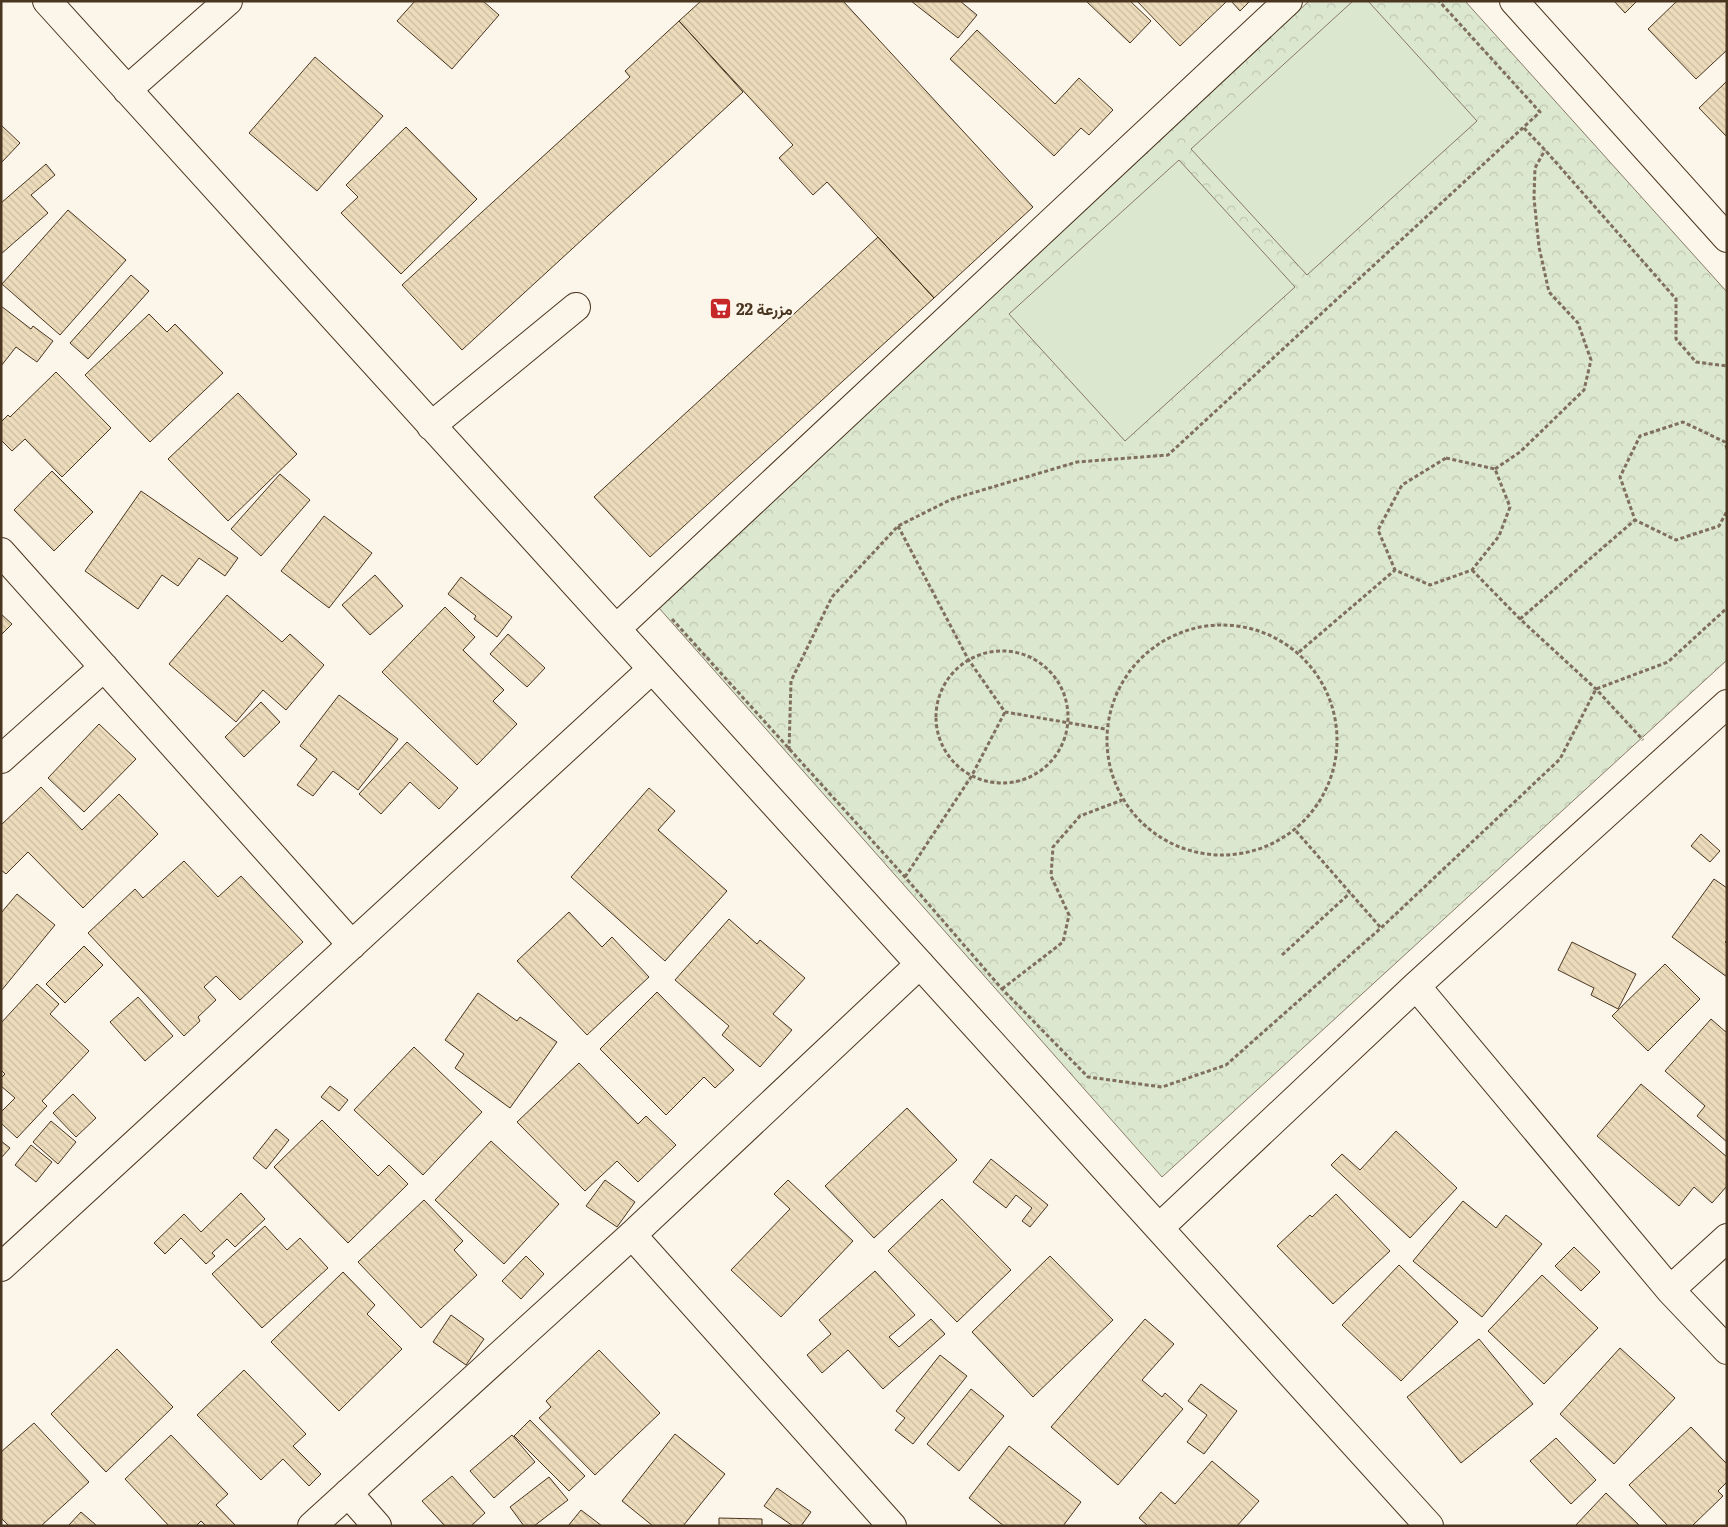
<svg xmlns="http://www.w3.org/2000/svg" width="1728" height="1527" font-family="Literata,Vazirmatn,serif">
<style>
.park{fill:url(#park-crowns);stroke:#887966}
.pitch{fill:#dce7d0;stroke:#887966}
.building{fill:url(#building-back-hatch);stroke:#4a3520}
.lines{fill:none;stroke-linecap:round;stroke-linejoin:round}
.street-casing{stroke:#4a3520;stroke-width:30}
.path{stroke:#7f6f5c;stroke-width:3;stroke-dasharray:4 2.5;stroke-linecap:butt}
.street{stroke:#fbf6e9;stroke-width:28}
.labels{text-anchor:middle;stroke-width:4;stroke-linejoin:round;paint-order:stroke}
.poi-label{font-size:16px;font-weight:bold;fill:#4a3520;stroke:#fbf6e9;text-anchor:start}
</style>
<defs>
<pattern id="park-crowns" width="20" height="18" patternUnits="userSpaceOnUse" patternTransform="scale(1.25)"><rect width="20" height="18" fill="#dce7d0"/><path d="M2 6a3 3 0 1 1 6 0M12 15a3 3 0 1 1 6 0" fill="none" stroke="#bec7b2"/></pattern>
<pattern id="building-back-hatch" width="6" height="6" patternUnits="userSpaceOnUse" patternTransform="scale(1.25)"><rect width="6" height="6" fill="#ecdcbc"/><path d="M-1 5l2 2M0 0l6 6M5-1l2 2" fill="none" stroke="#ccbda1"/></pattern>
</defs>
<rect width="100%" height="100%" fill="#fbf6e9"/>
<path class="park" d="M 1309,1 L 1465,1 L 1727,292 L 1727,660 L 1162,1177 L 659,608 Z"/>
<path class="pitch" d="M 1353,1 L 1368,1 L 1477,121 L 1307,275 L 1191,149 Z
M 1179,160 L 1295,287 L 1125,441 L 1009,314 Z"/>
<path class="building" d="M 415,1 L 483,1 L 499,15 L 452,69 L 397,21 Z
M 701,1 L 843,1 L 1033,207 L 934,298 L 827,182 L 813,195 L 779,158 L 793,145 L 679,21 Z
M 911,1 L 960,1 L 977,15 L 958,38 Z
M 1086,1 L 1130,1 L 1151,21 L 1130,43 Z
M 1137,1 L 1227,1 L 1180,46 Z
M 1231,1 L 1250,1 L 1240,11 Z
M 1614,1 L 1637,1 L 1625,13 Z
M 1677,1 L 1727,1 L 1727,50 L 1696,79 L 1648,29 Z
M 679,21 L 743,92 L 462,350 L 402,285 L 630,77 L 625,71 Z
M 977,30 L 1055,104 L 1079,78 L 1113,110 L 1089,135 L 1081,128 L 1054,156 L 950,59 Z
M 315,57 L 383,116 L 317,191 L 249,133 Z
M 1727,81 L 1727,137 L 1699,108 Z
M 1,125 L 20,143 L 1,163 Z
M 406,127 L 477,199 L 401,274 L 341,213 L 358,197 L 346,185 Z
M 46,164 L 55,175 L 31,195 L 48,213 L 1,254 L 1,203 Z
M 68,210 L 126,260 L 60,335 L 2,284 Z
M 878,237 L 934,298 L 650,557 L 594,497 Z
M 131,275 L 149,291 L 88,359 L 70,343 Z
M 1,306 L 31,329 L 33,326 L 53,341 L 37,362 L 16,347 L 1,366 Z
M 149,314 L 167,332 L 175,324 L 223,373 L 150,442 L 85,375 Z
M 56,372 L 111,428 L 62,477 L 25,439 L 12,451 L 1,440 L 1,422 L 8,415 L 10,417 Z
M 238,393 L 297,454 L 228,521 L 168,459 Z
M 52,471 L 93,512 L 54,551 L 14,510 Z
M 280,474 L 310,500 L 261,556 L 231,529 Z
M 141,491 L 238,558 L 225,576 L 199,558 L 178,586 L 162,575 L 138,609 L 85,571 Z
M 324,516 L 372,553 L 329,608 L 281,571 Z
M 375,575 L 403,606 L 370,635 L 342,605 Z
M 461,577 L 512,617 L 497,637 L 474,619 L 476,616 L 448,594 Z
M 227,595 L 282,642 L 290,634 L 324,665 L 286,710 L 263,690 L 236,722 L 169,664 Z
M 445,607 L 475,637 L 463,650 L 504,690 L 493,701 L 517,724 L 477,765 L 382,672 Z
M 1,614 L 12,624 L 1,635 Z
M 508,634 L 545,668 L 527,687 L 490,654 Z
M 339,695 L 398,739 L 358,790 L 333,771 L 313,796 L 297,785 L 317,759 L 300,746 Z
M 261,702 L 280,722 L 244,757 L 225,737 Z
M 99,724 L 136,759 L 84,812 L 48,778 Z
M 407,742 L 458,788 L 439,809 L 410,782 L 381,814 L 359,794 Z
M 41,787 L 82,830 L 119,794 L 158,834 L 83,908 L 28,852 L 6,874 L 1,870 L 1,825 Z
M 649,788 L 675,811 L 658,830 L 727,891 L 665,961 L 571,877 Z
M 1701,834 L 1720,851 L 1710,862 L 1691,846 Z
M 184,861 L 218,897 L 241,876 L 303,942 L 240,1000 L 216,976 L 204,987 L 216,1000 L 198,1017 L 200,1021 L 184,1036 L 88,933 L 135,889 L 143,898 Z
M 1714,879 L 1727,888 L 1727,940 L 1725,942 L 1727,944 L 1727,977 L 1672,937 Z
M 17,894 L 55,925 L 1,991 L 1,913 Z
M 569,912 L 602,947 L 612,937 L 649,977 L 587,1035 L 517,961 Z
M 729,919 L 757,944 L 760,940 L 805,978 L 773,1014 L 792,1030 L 760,1067 L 722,1035 L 729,1026 L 675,980 Z
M 1572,942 L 1636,974 L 1618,1009 L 1591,995 L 1594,988 L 1558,970 Z
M 84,946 L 103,965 L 65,1003 L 46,984 Z
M 1665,964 L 1700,999 L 1648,1051 L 1612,1016 Z
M 37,984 L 59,1004 L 50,1014 L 89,1051 L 42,1101 L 47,1106 L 17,1138 L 1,1123 L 1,1112 L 15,1098 L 1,1086 L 1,1078 L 5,1074 L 1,1070 L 1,1023 Z
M 657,992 L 734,1070 L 715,1088 L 704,1077 L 666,1115 L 600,1049 Z
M 478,993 L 517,1021 L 520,1017 L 557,1042 L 510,1108 L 455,1068 L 464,1054 L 445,1040 Z
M 138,997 L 173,1036 L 145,1061 L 110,1022 Z
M 1711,1019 L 1727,1033 L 1727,1142 L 1697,1116 L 1705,1106 L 1665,1071 Z
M 414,1047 L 482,1112 L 423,1175 L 354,1110 Z
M 579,1063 L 638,1124 L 646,1116 L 676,1145 L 638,1182 L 617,1161 L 585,1191 L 517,1122 Z
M 1641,1084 L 1727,1157 L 1727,1186 L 1712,1203 L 1694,1187 L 1679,1206 L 1597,1136 Z
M 330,1086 L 348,1100 L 339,1111 L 321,1097 Z
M 73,1094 L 96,1118 L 76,1137 L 53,1113 Z
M 907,1108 L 957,1160 L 874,1238 L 825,1186 Z
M 322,1120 L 378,1176 L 389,1165 L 408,1184 L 348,1243 L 274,1167 Z
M 51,1121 L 76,1142 L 58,1164 L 33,1142 Z
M 276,1129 L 289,1140 L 266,1169 L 253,1158 Z
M 1396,1131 L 1457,1188 L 1410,1238 L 1331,1165 L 1342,1154 L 1360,1170 Z
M 1,1141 L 10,1148 L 1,1158 Z
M 491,1141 L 559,1204 L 504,1264 L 435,1200 Z
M 31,1145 L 52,1162 L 36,1182 L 15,1165 Z
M 991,1159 L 1048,1205 L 1030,1227 L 1022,1221 L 1032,1208 L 1016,1195 L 1006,1208 L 973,1182 Z
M 605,1180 L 635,1202 L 617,1227 L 586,1206 Z
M 788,1180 L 853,1241 L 781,1317 L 731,1270 L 790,1209 L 774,1194 Z
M 241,1193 L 265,1219 L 235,1247 L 227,1239 L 212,1253 L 215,1256 L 206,1264 L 181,1238 L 165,1254 L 154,1243 L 184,1214 L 201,1232 Z
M 1336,1194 L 1390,1251 L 1333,1304 L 1277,1246 L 1310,1215 L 1312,1217 Z
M 942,1199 L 1011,1270 L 957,1322 L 888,1251 Z
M 424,1200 L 463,1241 L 454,1250 L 477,1275 L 421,1328 L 358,1262 Z
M 1463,1201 L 1496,1228 L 1506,1215 L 1542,1244 L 1482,1317 L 1413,1261 Z
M 265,1226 L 287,1250 L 300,1238 L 328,1268 L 262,1328 L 212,1274 Z
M 1574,1247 L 1600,1272 L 1581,1291 L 1555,1266 Z
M 526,1256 L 544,1274 L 521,1299 L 502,1281 Z
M 1050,1256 L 1113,1320 L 1033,1397 L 972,1332 Z
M 1399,1265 L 1458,1322 L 1401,1381 L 1342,1325 Z
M 875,1271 L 915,1315 L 889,1337 L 899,1347 L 931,1319 L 945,1334 L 883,1389 L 848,1350 L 822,1373 L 807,1355 L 831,1334 L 819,1320 Z
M 343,1272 L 375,1305 L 367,1314 L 402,1349 L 339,1411 L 271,1342 Z
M 1542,1275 L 1598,1328 L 1544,1384 L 1488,1331 Z
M 451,1315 L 484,1339 L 466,1365 L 433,1342 Z
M 1145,1319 L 1174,1344 L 1142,1380 L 1162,1397 L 1165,1393 L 1183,1409 L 1118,1485 L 1051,1427 Z
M 1479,1339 L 1533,1404 L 1461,1463 L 1407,1397 Z
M 1620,1348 L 1675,1398 L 1614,1464 L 1560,1414 Z
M 117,1349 L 173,1407 L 106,1472 L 51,1414 Z
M 599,1350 L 660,1413 L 595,1475 L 539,1418 L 551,1407 L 546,1401 Z
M 940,1355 L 967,1376 L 913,1444 L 895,1430 L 905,1418 L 896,1411 Z
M 244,1370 L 306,1434 L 293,1446 L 321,1474 L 309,1486 L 283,1459 L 261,1480 L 197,1415 Z
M 1201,1384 L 1237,1411 L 1204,1454 L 1187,1442 L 1207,1415 L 1188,1401 Z
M 971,1389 L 1004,1416 L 959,1471 L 927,1444 Z
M 530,1420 L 585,1476 L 569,1491 L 514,1436 Z
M 34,1423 L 89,1482 L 41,1526 L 9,1526 L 1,1518 L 1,1452 Z
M 1691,1427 L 1727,1464 L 1727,1482 L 1718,1491 L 1723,1496 L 1692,1526 L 1668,1526 L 1629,1485 Z
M 675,1434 L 725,1474 L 683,1526 L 653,1526 L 622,1501 Z
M 171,1435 L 228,1494 L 216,1505 L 236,1526 L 206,1526 L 201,1521 L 196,1526 L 169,1526 L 125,1479 Z
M 512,1435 L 535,1462 L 494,1498 L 470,1471 Z
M 1556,1438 L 1596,1480 L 1571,1504 L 1530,1461 Z
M 1009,1446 L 1081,1502 L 1063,1526 L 1004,1526 L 969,1498 Z
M 1212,1461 L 1259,1501 L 1237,1526 L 1148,1526 L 1139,1518 L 1161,1492 L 1175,1504 Z
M 452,1476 L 485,1513 L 471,1526 L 445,1526 L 422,1501 Z
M 549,1477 L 568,1500 L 534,1526 L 524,1526 L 510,1507 Z
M 777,1488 L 811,1512 L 801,1526 L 793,1526 L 764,1506 Z
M 1606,1493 L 1640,1526 L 1575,1526 Z
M 581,1510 L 602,1526 L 568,1526 Z
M 81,1512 L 97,1526 L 68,1526 Z
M 719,1518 L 762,1519 L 762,1526 L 719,1526 Z"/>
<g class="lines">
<defs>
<path id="street" d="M 47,1 L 1429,1526
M 1514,1 L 1727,238
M 127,90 L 228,1
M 431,426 L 576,307
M 1,552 L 352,945
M 616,629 L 1288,1
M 1,759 L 104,667
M 1416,986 L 1670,1290 L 1727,1350
M 1159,1228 L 1416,986 L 1727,704
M 632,1235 L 892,1526
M 1,1267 L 652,669
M 1670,1290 L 1727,1238
M 348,1493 L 377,1526
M 312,1526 L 632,1235 L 920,964"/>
</defs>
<use href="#street" class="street-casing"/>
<path class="path" d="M 1524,128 L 1545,150 L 1676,299 L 1676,339 L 1696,362 L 1727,366
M 1727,449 L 1725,442 L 1683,422 L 1640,436 L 1620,477 L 1635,520 L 1676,540 L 1719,526 L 1727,511
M 1446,458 L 1495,469 L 1510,507 L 1499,536 L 1472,570 L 1430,585 L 1395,570 L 1378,530 L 1402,485 Z
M 1495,469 L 1520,452 L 1584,390 L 1591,360 L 1578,323 L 1549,292 L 1539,247 L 1534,198 L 1535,168 L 1545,150
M 898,526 L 968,659 L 1005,712 L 1105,729
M 1472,570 L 1520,619 L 1596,689 L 1643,740
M 672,619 L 905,877 L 1002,989 L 1088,1077 L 1162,1087 L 1226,1065 L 1381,928 L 1560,759 L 1596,689 L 1668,662 L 1727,608
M 1520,619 L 1635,520
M1107 740a115 115 0 1 1 230 0a115 115 0 1 1-230 0Z
M936 717a66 66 0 1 1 132 0a66 66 0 1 1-132 0Z
M 1299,652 L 1395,570
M 789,750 L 791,681 L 832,597 L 898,526 L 952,499 L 1077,462 L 1168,455 L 1540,112 L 1439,1
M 1296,831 L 1381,928
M 905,877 L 971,777 L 1005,712
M 1282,955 L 1350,893
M 1002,989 L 1063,942 L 1069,915 L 1051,876 L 1053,847 L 1080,816 L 1122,800"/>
<use href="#street" class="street"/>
</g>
<defs>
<symbol id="supermarket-square" viewBox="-11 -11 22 22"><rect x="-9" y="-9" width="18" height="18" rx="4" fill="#c62828" stroke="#fbf6e9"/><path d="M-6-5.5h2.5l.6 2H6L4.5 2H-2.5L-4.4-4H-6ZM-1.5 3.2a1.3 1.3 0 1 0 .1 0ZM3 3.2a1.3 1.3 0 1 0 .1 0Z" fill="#fff"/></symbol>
</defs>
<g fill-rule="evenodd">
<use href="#supermarket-square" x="708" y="296" width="25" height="25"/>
</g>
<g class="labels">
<g class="poi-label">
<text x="736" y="315">مزرعة 22</text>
</g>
</g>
<rect width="1728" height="1527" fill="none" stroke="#4a3520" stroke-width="5"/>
</svg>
